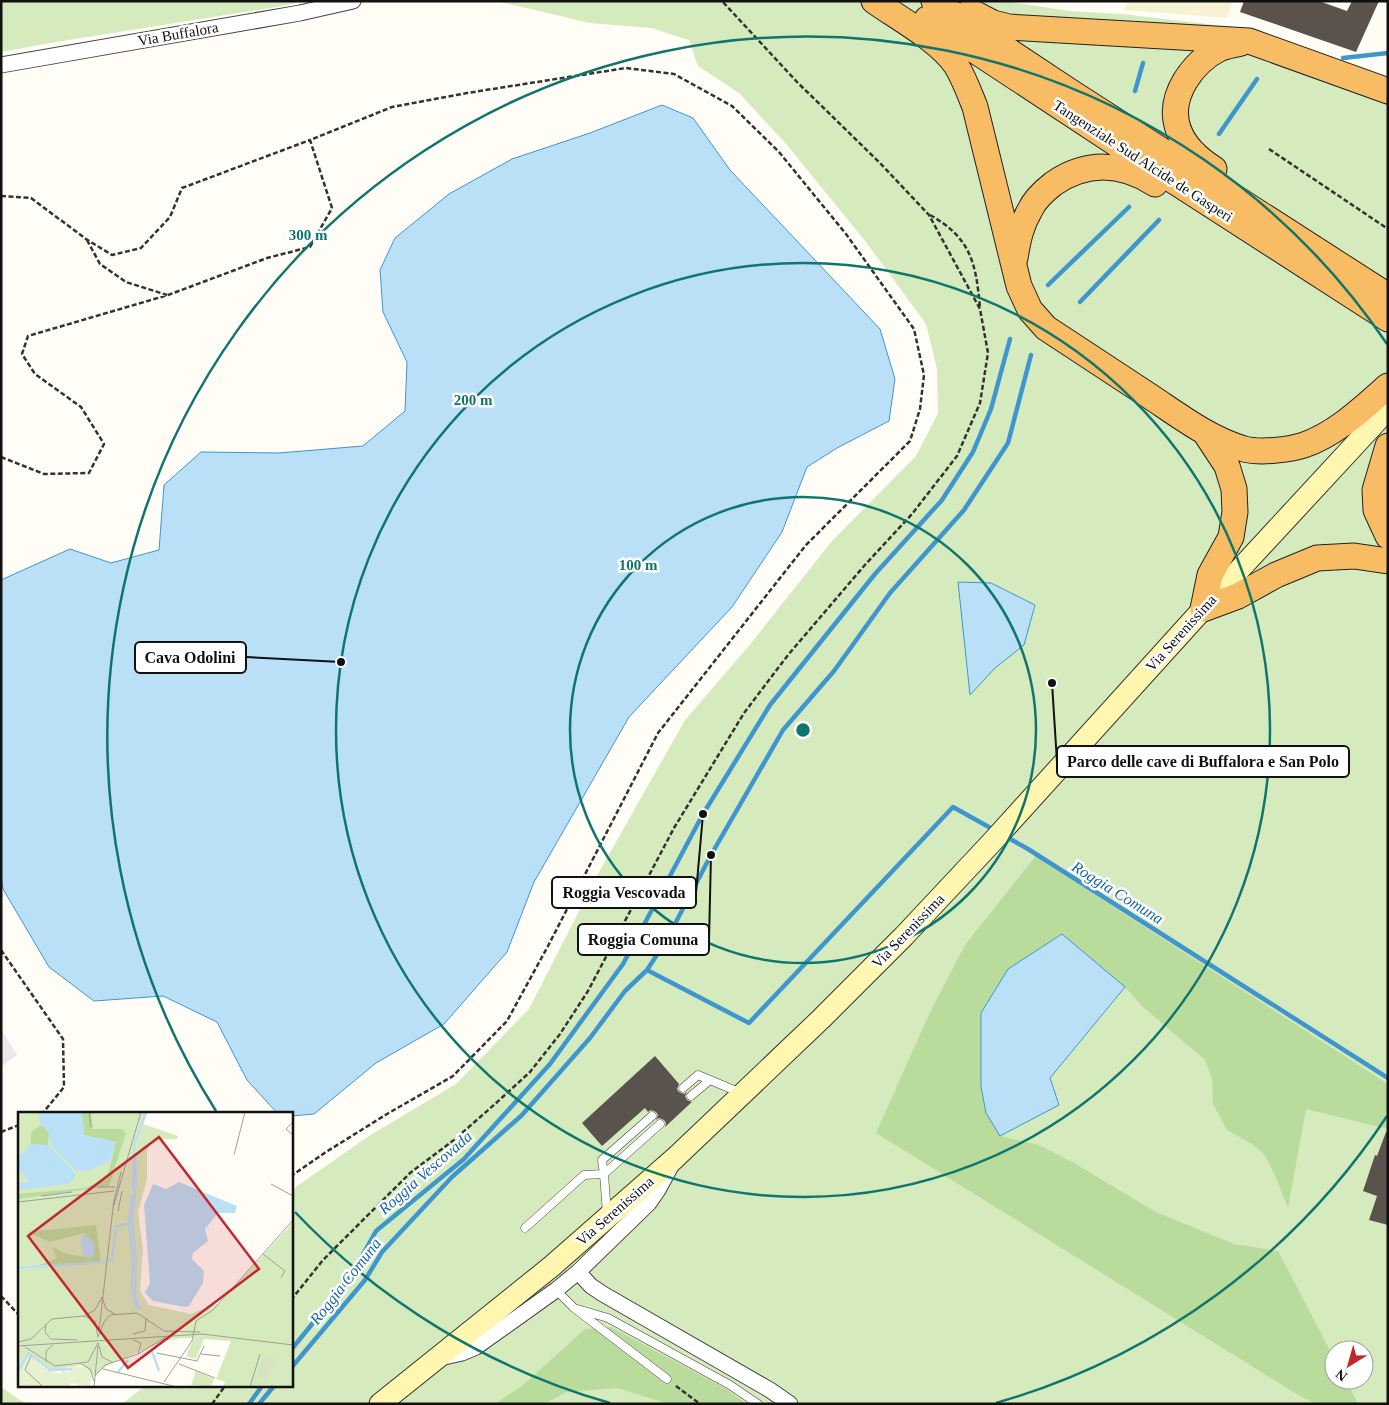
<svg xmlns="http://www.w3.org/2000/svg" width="1389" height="1405" font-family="'Times New Roman',serif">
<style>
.industrial{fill:#eee6ef}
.farmland{fill:#f6f3d4}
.green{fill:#d5ebbd;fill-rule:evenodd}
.forest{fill:#b9dc9c}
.water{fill:#b9e0f7;stroke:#3f96cf}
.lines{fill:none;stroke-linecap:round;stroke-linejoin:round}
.stream{stroke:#3f96cf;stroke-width:4.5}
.building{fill:#5a524d}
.service-casing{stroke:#444;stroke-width:9}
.minor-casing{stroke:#444;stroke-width:17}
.secondary-casing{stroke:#333;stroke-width:23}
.trunk-casing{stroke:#222;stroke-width:27}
.path{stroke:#333;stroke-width:2.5;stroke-dasharray:5 2.5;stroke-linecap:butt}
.service{stroke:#fff;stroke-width:8}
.minor{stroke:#fff;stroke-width:15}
.secondary{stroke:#fff6b0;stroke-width:21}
.trunk{stroke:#f7bc64;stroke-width:25}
.ring{fill:none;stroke:#0f766e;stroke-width:2.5}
.labels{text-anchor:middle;stroke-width:5;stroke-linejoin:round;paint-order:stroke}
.street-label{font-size:15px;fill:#111;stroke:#fff}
.water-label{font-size:16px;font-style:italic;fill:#1768a6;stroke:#fff}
.inset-river{fill:none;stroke:#b9e0f7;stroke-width:2.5}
.inset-road{fill:none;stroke:#a09f9a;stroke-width:1}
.view{fill:#c4262e;fill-opacity:0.15;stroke:#c4262e;stroke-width:2.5}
.inset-edge{fill:none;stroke:#111;stroke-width:2.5}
.centre{fill:#0f766e;stroke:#fff;stroke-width:2.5}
.ring-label{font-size:15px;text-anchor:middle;font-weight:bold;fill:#0f766e;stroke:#fff;stroke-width:5;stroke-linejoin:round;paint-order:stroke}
.leader{fill:none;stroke:#111;stroke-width:2}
.callout-dot{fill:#111;stroke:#fff;stroke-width:2}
.callout{fill:#fff;stroke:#111;stroke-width:2}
.callout-label{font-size:16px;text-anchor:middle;font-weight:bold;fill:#111}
</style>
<rect width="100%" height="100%" fill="#fffdf5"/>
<path class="industrial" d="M 1,1029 L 17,1055 L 1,1067 Z"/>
<path class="farmland" d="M 1127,1 L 1233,1 L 1226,18 L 1124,10 Z"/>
<path class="green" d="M 1,1 L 305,1 L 277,7 L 56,42 L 1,52 Z
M 496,1 L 1005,1 L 1070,11 L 1122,14 L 1250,29 L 1388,78 L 1388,1404 L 122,1404 L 145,1386 L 291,1386 L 291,1193 L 297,1186 L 369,1136 L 456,1084 L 529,1009 L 598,874 L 685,720 L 748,647 L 832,541 L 916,456 L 938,413 L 937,369 L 926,324 L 866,242 L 787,145 L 739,93 L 698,66 L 689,40 L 651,28 L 590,23 ZM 1334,1350 L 1364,1350 L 1364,1380 L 1334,1380 Z
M 1,1387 L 26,1404 L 1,1404 Z"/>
<path class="forest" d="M 1038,853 L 1044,862 L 1388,1084 L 1388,1129 L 1306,1109 L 1288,1208 L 1275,1175 L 1264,1154 L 1252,1144 L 1227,1130 L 1213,1104 L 1212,1078 L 1205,1060 L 1143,1007 L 1125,987 L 1062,934 L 1000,1136 L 1039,1145 L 1074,1163 L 1156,1212 L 1234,1244 L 1278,1251 L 1334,1358 L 1334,1380 L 1346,1380 L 1358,1404 L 1316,1404 L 1300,1396 L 876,1133 L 931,1010 L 965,945 Z
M 611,1327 L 726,1389 L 747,1404 L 669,1404 L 617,1388 L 567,1392 L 544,1404 L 495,1404 L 523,1385 L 585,1329 Z"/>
<path class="water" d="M 662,105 L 693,118 L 730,170 L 880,329 L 895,379 L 889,421 L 837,448 L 807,467 L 782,532 L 732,607 L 629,717 L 534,882 L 507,952 L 444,1024 L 376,1063 L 314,1114 L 291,1116 L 291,1114 L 278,1114 L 247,1080 L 217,1022 L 163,996 L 94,1001 L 49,967 L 3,889 L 1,877 L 1,580 L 70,549 L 111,563 L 159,550 L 164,485 L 201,452 L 279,453 L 363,446 L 405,411 L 407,362 L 383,312 L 380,270 L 395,238 L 449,194 L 512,159 L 590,133 Z
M 958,582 L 991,583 L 1035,605 L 1024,645 L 995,668 L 970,695 Z
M 1062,934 L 1125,987 L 1050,1078 L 1059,1105 L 1000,1136 L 986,1113 L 981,1087 L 981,1013 L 1008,969 Z"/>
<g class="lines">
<path class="stream" d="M 1343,58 L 1388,53
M 1135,91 L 1143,63
M 1219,134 L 1257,79
M 1048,285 L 1129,207
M 1080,302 L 1159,220
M 1005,836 L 1028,849 L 1388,1078
M 647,970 L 749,1023 L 953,807 L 996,831
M 291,1350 L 351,1276 L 376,1231 L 464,1159 L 550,1064 L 623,964 L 703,814 L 770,705 L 875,574 L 942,500 L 973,452 L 991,409 L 1010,339
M 291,1368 L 365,1280 L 382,1252 L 452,1177 L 522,1115 L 590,1038 L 625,991 L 647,970 L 666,941 L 711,855 L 783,730 L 834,671 L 890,593 L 964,510 L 1008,443 L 1031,355
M 249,1404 L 262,1386
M 259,1404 L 274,1386"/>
</g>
<path class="building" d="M 1244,1 L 1319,1 L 1347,11 L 1352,1 L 1379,1 L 1356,52 L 1240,12 Z
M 655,1056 L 679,1084 L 677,1089 L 679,1092 L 684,1094 L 687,1092 L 685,1096 L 687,1100 L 692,1102 L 694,1100 L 665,1127 L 666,1123 L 664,1120 L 659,1118 L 656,1120 L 658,1115 L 656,1112 L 651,1110 L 648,1112 L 645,1108 L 602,1146 L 582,1123 Z
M 1386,1132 L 1388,1132 L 1388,1225 L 1369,1220 L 1377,1196 L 1363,1191 L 1375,1155 L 1377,1156 Z"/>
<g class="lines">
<defs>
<path id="service" d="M 683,1088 L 698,1075 L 710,1080
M 691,1096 L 710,1080 L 741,1093
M 607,1214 L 604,1174 L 660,1124
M 525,1228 L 584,1175 L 604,1174 L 602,1160 L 652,1116
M 556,1290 L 574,1308 L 667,1379
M 574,1308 L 608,1318 L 730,1385 L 758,1404"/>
<path id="minor" d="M 1,65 L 300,13 L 353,1
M 578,1272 L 591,1286 L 603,1294 L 770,1390 L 790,1404
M 440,1358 L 462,1353 L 476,1347 L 556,1290 L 578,1272 L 649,1203 L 658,1190 L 671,1166"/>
<path id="secondary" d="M 380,1404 L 552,1266 L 675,1158 L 821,1019 L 904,936 L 993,841 L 1203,609 L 1388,409"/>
<path id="trunk" d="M 874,1 C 898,18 939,40 956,65 C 964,78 969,92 975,107 L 1019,286 L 1030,310 L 1046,328 C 1081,351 1116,374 1151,397 C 1181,417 1210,439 1244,449 C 1260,453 1289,450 1304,445 C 1336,434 1363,408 1388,386
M 934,1 L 1069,91 L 1388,296
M 970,11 L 993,23 L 1009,27 L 1249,41 L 1388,91
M 927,19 L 1132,154 L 1388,319
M 1214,169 C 1181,148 1163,118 1185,81 C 1193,68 1205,56 1219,49 C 1225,46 1234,45 1241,43
M 1015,258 C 1018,240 1021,225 1030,210 C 1035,199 1044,191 1053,184 C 1086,161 1121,162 1155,184
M 1388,446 L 1375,490 L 1376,510 L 1388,536
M 1203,609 L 1238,596 L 1276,575 L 1317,558 L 1354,556 L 1388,561
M 1203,609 L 1210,575 L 1231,537 L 1235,512 L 1234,489 L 1227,466 L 1206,434"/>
</defs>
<use href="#service" class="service-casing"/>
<use href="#minor" class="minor-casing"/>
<use href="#secondary" class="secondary-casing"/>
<use href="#trunk" class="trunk-casing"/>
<path class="path" d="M 1269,149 L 1388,229
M 1,196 L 31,198 L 86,239 L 112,255 L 141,248 L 170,217 L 182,188 L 310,140
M 930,215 C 971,238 976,263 980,308
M 87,240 L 100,264 L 126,282 L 167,295
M 1,457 L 44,474 L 89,473 L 104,444 L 81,407 L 35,374 L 22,354 L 28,336 L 168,295 L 267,258 L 310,247 L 332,208 L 310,140 L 392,107 L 467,93 L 626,68 L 674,74 L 732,106 L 779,152 L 846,234 L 914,329 L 924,375 L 920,409 L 910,441 L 806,545 L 658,733 L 548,946 L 507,1021 L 453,1076 L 387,1114 L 326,1152 L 291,1176
M 1,950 L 63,1039 L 64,1087 L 42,1114
M 1,1132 L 19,1125
M 1,1296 L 19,1315
M 291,1300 L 323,1260 L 410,1173 L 454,1140 L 495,1104 L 530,1072 L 560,1034 L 588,991 L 674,828 L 744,713 L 788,655 L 864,566 L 912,514 L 957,456 L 980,403 L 988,353 L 980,309 L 929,215 L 880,163 L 798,83 L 722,1
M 676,1386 L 700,1404
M 212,1404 L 225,1386"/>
<use href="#service" class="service"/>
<use href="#minor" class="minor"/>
<use href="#secondary" class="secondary"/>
<use href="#trunk" class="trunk"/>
</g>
<g class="ring">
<circle cx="803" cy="730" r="233"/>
<circle cx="803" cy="730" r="467"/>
<path d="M1387 1116A700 700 0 0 1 996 1403M610 1403A700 700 0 0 1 295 1212M216 1111A700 700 0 0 1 1387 344"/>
</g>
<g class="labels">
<g class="street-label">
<text transform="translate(178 34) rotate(-10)" y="5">Via Buffalora</text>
<text transform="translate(1143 161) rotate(33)" y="5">Tangenziale Sud Alcide de Gasperi</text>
<text transform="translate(1181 633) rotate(-48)" y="5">Via Serenissima</text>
<text transform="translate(908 931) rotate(-46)" y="5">Via Serenissima</text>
<text transform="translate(615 1211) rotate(-41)" y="5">Via Serenissima</text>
</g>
<g class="water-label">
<text transform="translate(1118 892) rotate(32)" y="6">Roggia Comuna</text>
<text transform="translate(425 1172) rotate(-41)" y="6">Roggia Vescovada</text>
<text transform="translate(345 1281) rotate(-52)" y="6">Roggia Comuna</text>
</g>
</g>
<g transform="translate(18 1112)">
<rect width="275" height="275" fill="#fffdf5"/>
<path d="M 0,0 L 130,0 L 125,12 L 160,24 L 159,27 L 134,28 L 129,38 L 129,67 L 120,100 L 125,138 L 122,179 L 131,193 L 173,202 L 196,192 L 201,192 L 275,110 L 275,275 L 205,275 L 207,270 L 198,267 L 213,229 L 186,227 L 178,247 L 168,244 L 176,226 L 164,226 L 146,229 L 90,253 L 76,264 L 65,253 L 34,258 L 11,241 L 0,258 ZM 178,259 L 196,267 L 193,275 L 173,273 Z" fill="#d5ebbd"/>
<path d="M 64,0 L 73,0 L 75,17 L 104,17 L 108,21 L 91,74 L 0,87 L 0,82 L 67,76 L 89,67 L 98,30 L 66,23 ZM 23,13 L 31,21 L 30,33 L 13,32 L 13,20 ZM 78,113 L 83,151 L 19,154 L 39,146 L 34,135 L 52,143 L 74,145 L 66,121 L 32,130 L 10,120 Z" fill="#b9dc9c"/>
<path d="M 246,243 L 258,247 L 250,268 L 239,264 Z" fill="#d9e3c4"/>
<path d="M 11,242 L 28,257 L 42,262 L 44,258 L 51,260 L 53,255 L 69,255 L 74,265 L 71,275 L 53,271 L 51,275 L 0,275 L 0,260 Z" fill="#e6f2cf"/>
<path d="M 20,0 L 64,0 L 66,23 L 98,30 L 92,49 L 72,58 L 58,59 L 33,33 L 30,19 L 23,13 ZM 13,32 L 30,33 L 58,62 L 56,68 L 50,72 L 0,78 L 0,71 L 12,70 L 0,57 L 0,46 ZM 161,70 L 219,94 L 217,101 L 200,101 L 187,117 L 190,129 L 175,141 L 174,147 L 186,159 L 185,171 L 171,194 L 167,195 L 135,189 L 127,181 L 132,171 L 126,93 L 135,72 L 148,77 ZM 66,121 L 77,132 L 75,145 L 65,144 L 63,129 Z" fill="#b9e0f7"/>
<path class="inset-river" d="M 116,34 L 128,0M 116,35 L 118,68 L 114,111 L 118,146 L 117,184 L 122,197M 115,77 L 116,41M 114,83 L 111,112 L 115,144 L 114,178 L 119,197M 91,149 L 94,149 L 98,114 L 110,112M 0,156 L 87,150M 134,239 L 141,259M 0,259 L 11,241 L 32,258 L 54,257M 100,260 L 110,248"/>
<path class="inset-road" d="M 71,0 L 73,15M 275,10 L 268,17 L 275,23M 216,43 L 227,0M 253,72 L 275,84M 80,75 L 97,75M 23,84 L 54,80M 0,90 L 96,79M 95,93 L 103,60M 100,99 L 104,79M 245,142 L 267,159 L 263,166M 84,185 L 88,197 L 97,202M 66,204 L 77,198 L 84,185M 28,212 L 27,220 L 33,227 L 59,228M 81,219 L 95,96 L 123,0M 115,222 L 127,219 L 128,206M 80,225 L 86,210 L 92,203 L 119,201 L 146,219 L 182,220M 115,228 L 123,231 L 120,242M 0,230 L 13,227 L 34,207 L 66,204 L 77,209 L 80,225M 80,231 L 84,245 L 94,250M 0,234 L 184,222 L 275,233M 7,235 L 37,254 L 70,250 L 80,231M 139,241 L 179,249 L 186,234M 183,242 L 202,244M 13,244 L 7,258 L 24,274M 28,250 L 28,239 L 35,233M 63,252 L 72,257 L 76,269M 161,252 L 197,266M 85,257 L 159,275M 77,264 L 87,253 L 120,242 L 148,225M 146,270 L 174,229 L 178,209 L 195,198 L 275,108M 76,275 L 80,234M 232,275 L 242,242"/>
<path class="view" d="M 141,25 L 241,157 L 110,256 L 10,124 Z"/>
<rect width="275" height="275" class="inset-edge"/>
</g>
<circle cx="803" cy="730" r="8" class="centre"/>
<g class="ring-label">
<text x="308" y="240">300 m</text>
<text x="473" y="405">200 m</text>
<text x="638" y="570">100 m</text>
</g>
<path class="leader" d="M341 662L246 657M1052 683L1057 762M703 814L696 893M711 855L709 940"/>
<g class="callout-dot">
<circle cx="341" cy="662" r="5"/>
<circle cx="1052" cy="683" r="5"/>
<circle cx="703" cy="814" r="5"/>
<circle cx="711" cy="855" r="5"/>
</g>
<g class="callout">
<rect x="135" y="642" width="111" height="31" rx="5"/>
<rect x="1057" y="746" width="292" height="31" rx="5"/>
<rect x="552" y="877" width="144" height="31" rx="5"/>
<rect x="578" y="924" width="131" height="31" rx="5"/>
</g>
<g class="callout-label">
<text x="190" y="663">Cava Odolini</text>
<text x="1203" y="767">Parco delle cave di Buffalora e San Polo</text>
<text x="624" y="898">Roggia Vescovada</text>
<text x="643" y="945">Roggia Comuna</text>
</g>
<rect width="1389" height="1405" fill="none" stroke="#111111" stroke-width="5"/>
<g transform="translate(1349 1365) rotate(217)"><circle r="24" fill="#ffffff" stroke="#a0a0a0"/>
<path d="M0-4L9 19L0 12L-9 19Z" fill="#c4262e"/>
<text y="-8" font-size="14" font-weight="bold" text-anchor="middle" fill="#111111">N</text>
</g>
</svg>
